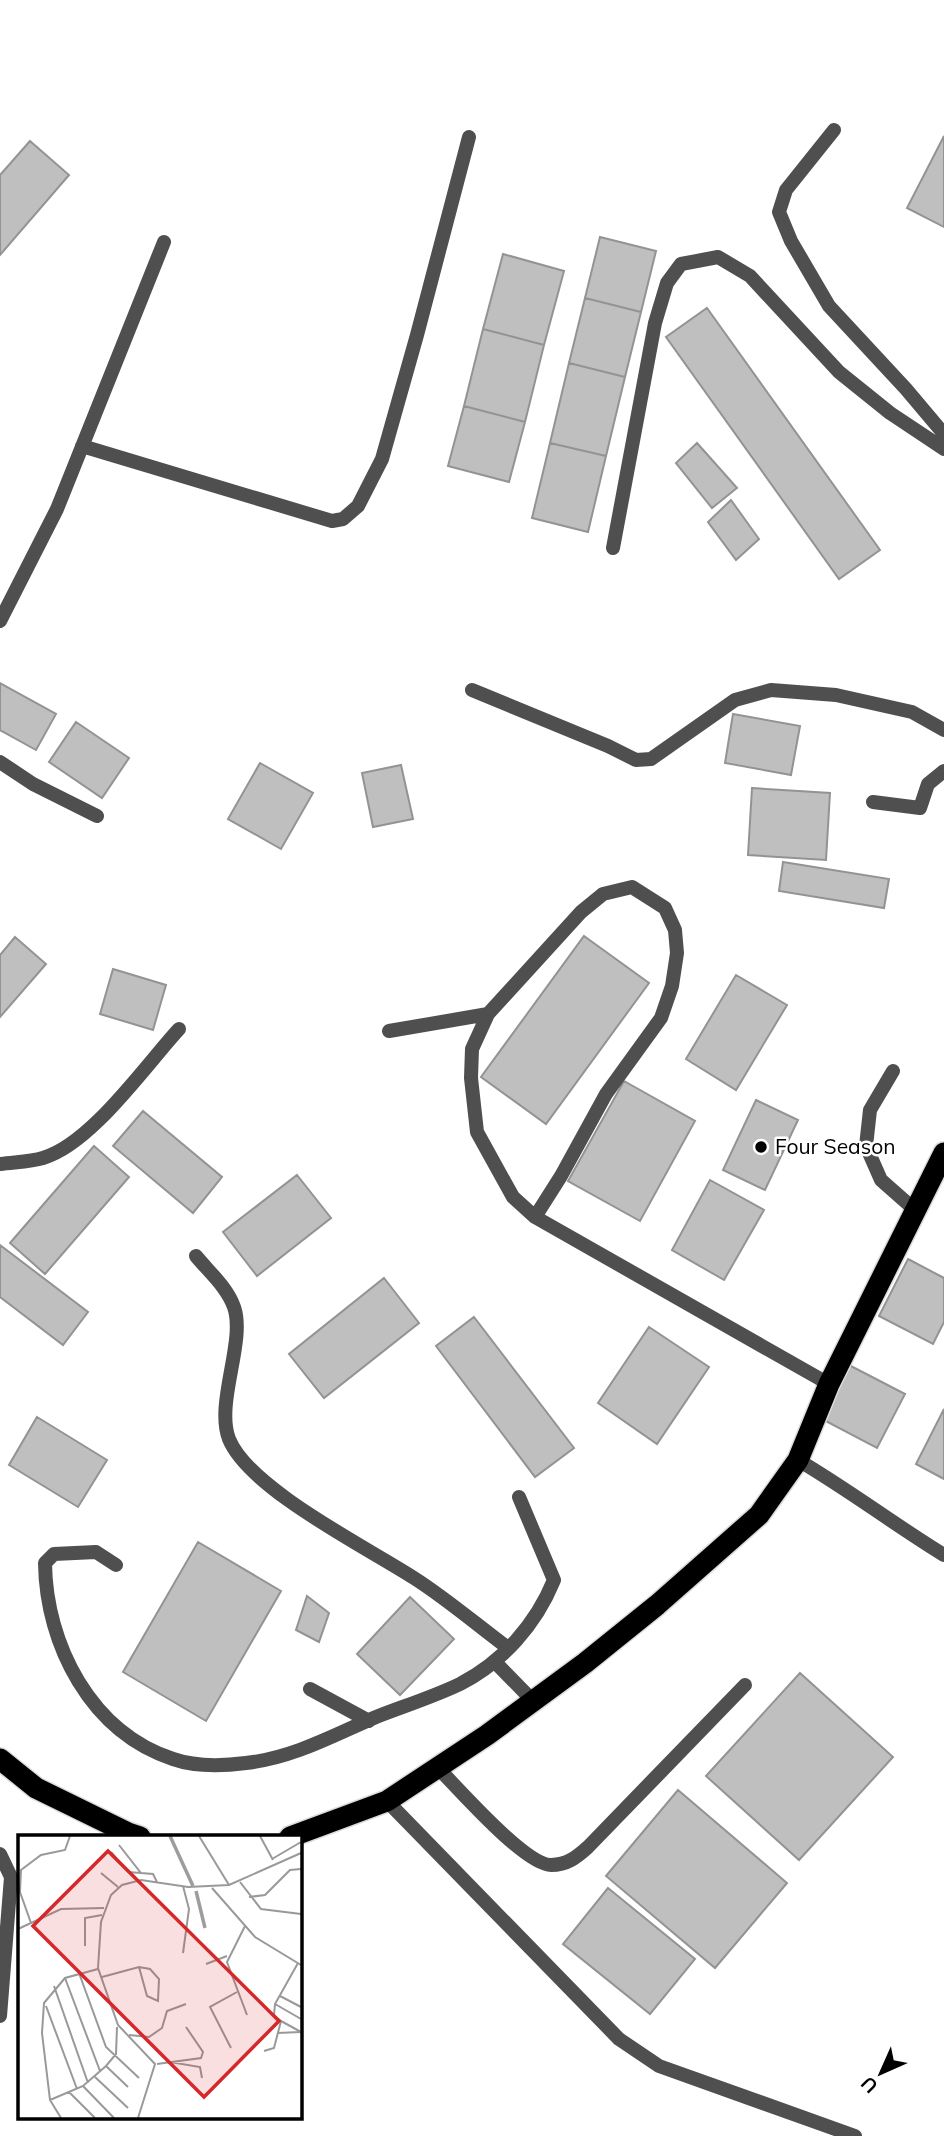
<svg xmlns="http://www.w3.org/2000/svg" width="944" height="2136" font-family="Mulish,sans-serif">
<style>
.building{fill:#bfbfbf;stroke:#939393;stroke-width:2}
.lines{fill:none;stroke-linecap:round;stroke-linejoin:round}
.highway-casing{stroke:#dbdbdb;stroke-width:24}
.lane{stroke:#4f4f4f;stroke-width:14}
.street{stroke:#4f4f4f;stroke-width:14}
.highway{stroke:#000;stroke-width:21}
.poi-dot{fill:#000;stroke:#fff;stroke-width:2.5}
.labels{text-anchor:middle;stroke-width:5;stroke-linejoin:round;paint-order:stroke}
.poi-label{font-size:21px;fill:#000;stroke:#fff;text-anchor:start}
.inset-river{fill:none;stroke:#9d9d9d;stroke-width:3.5}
.inset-road{fill:none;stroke:#999;stroke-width:2}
.view{fill:#d62828;fill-opacity:0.15;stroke:#d62828;stroke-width:3.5}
.inset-edge{fill:none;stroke:#000;stroke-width:3.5}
</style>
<rect width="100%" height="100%" fill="#fff"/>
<path class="building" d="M 944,136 L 944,227 L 907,208 Z
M 30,141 L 69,175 L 0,255 L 0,175 Z
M 600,237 L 656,251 L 641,312 L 585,298 Z
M 503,254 L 564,271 L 544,345 L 483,329 Z
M 585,298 L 641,312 L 625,377 L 569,363 Z
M 707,308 L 880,550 L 839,579 L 666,337 Z
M 483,329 L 544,345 L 525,422 L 464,406 Z
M 569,363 L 625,377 L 606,456 L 550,443 Z
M 464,406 L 525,422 L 509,482 L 448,466 Z
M 550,443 L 606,456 L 588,532 L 532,518 Z
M 697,443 L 737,488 L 712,508 L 676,463 Z
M 731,500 L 759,539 L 736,560 L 708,522 Z
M 0,683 L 56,714 L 36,750 L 0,730 Z
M 733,714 L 800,726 L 791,775 L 725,763 Z
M 76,722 L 129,758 L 102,798 L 49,762 Z
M 260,763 L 313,793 L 281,849 L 228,819 Z
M 401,765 L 413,819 L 373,827 L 362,773 Z
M 752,788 L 830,793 L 826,860 L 748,855 Z
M 783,862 L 889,879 L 884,908 L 779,891 Z
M 584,936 L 649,983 L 546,1124 L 481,1077 Z
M 15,937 L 46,964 L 0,1017 L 0,955 Z
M 113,969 L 166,985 L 153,1030 L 100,1014 Z
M 736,975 L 787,1005 L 736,1090 L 686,1059 Z
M 624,1081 L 695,1121 L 640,1221 L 568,1181 Z
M 756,1100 L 798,1120 L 765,1190 L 723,1170 Z
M 143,1111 L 222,1177 L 193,1213 L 113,1146 Z
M 94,1146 L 129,1177 L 45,1274 L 10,1243 Z
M 297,1175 L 331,1218 L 257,1276 L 223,1232 Z
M 710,1180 L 764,1210 L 724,1280 L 672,1250 Z
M 0,1245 L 88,1312 L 63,1345 L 0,1297 Z
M 908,1259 L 944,1278 L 944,1322 L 933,1344 L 879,1316 Z
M 384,1278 L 419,1323 L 324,1398 L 289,1354 Z
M 474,1317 L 574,1448 L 535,1477 L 436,1346 Z
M 649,1327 L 709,1367 L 657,1444 L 598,1403 Z
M 847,1364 L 905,1394 L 877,1448 L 820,1418 Z
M 944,1409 L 944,1479 L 916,1464 Z
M 37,1417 L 107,1460 L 78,1507 L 9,1465 Z
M 198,1542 L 281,1591 L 206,1721 L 123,1672 Z
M 307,1596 L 329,1613 L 319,1642 L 296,1630 Z
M 410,1597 L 454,1639 L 400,1695 L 357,1654 Z
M 800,1673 L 893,1757 L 799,1860 L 706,1776 Z
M 678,1790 L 787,1883 L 715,1968 L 606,1876 Z
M 608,1888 L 695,1959 L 650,2014 L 563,1944 Z"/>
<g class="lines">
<defs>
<path id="highway" d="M 0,1759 L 36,1788 L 128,1833 L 140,1837
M 290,1837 L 387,1801 L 487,1735 L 585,1663 L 657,1605 L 759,1515 L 798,1460 L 829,1384 L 944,1153"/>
</defs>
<use href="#highway" class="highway-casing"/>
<path class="lane" d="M 893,1071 L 870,1110 L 866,1146 L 881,1180 L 915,1210
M 196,1256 C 209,1272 227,1287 234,1307 C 246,1341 215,1403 229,1439 C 249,1489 368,1548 414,1578 C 447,1599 477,1625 508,1648
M 116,1565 L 96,1552 L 54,1554 L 45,1563 C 46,1645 91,1732 173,1759 C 196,1767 223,1766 246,1763 C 293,1758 334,1735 376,1717 C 404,1706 433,1697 460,1684 C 503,1662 536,1624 554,1580 L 519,1497
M 495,1662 L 533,1701
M 310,1689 L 369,1721"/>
<path class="street" d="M 834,130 L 786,190 L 779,212 L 791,241 L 829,306 L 906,389 L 944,434
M 82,446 L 332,521 L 343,519 L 358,506 L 382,459 L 417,335 L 469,137
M 613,548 L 655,323 L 667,283 L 681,264 L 718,257 L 750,276 L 839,372 L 890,413 L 944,449
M 0,621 L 57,509 L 164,242
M 472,690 L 608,746 L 636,760 L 651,759 L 735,700 L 771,690 L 836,695 L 912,712 L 944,730
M 0,762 L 33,784 L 97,816
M 873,802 L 920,808 L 928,784 L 944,771
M 389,1031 L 488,1014
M 0,1164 C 14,1162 30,1162 43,1158 C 91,1144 145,1066 179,1029
M 535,1217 L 561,1176 L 606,1094 L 661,1018 L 672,986 L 677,953 L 675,930 L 665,908 L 632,887 L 603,894 L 581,912 L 488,1014 L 472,1049 L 471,1078 L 477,1132 L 513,1197 L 535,1217 L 829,1384
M 798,1460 C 849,1490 895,1525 944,1555
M 438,1768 C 458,1788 525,1865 551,1865 C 567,1865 577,1857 588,1847 L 745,1685
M 387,1801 L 619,2039 L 659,2066 L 855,2136
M 0,1854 L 11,1877 L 0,2016"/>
<use href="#highway" class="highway"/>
</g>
<circle class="poi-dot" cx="761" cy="1147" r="7"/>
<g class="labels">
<g class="poi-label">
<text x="775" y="1154">Four Season</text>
</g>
</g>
<g transform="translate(18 1835)">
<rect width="284" height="284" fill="#fff"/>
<path class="inset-river" d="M 152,1 L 175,51M 178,56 L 187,93"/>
<path class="inset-road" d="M 181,1 L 211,50M 242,1 L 255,25M 101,10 L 123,38 L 135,39 L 139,47M 93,17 L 110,37 L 123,38M 254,24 L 283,7M 83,38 L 100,52M 222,47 L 243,74 L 283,79M 194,53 L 237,102 L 283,130M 231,62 L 247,60 L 272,35 L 283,34M 13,88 L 2,57 L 3,35 L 23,20 L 47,15 L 52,1M 227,91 L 209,127 L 229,180M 0,94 L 43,74 L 86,73M 67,111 L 67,83 L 84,80M 165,118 L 171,74 L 165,51M 188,129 L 209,121M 61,138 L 88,212 L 121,243M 84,142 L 121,132 L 132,134 L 141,144 L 140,166 L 129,161 L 121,132M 47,143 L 82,236M 36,151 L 70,248M 262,161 L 283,172M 257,169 L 283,184M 28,171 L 59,254M 263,186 L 283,197M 259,198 L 283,197M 111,200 L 131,202 L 144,193 L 149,176 L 168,169M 213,213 L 192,172 L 219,157M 246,216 L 256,213 L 263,186 L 256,180 L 257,169 L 280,128M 152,227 L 182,232 L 184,243M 139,229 L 183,223 L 185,217 L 168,192M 88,231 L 110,252M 77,242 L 110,273M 65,251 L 96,283M 51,257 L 77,283M 32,265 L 65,251 L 88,231 L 98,219 L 99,192M 43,283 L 32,265 L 24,198 L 26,168 L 47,143 L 80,134M 120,283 L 137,229 L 100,190 L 80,133 L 83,87 L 93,60 L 104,50 L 123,45 L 170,52 L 211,50 L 283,18"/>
<path class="view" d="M 90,16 L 261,186 L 186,262 L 15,91 Z"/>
<rect width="284" height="284" class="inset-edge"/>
</g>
<g transform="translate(881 2073) rotate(225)" stroke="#ffffff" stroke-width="5" paint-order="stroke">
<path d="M0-5L12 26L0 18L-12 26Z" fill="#000000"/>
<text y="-10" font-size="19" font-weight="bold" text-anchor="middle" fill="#000000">U</text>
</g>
</svg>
